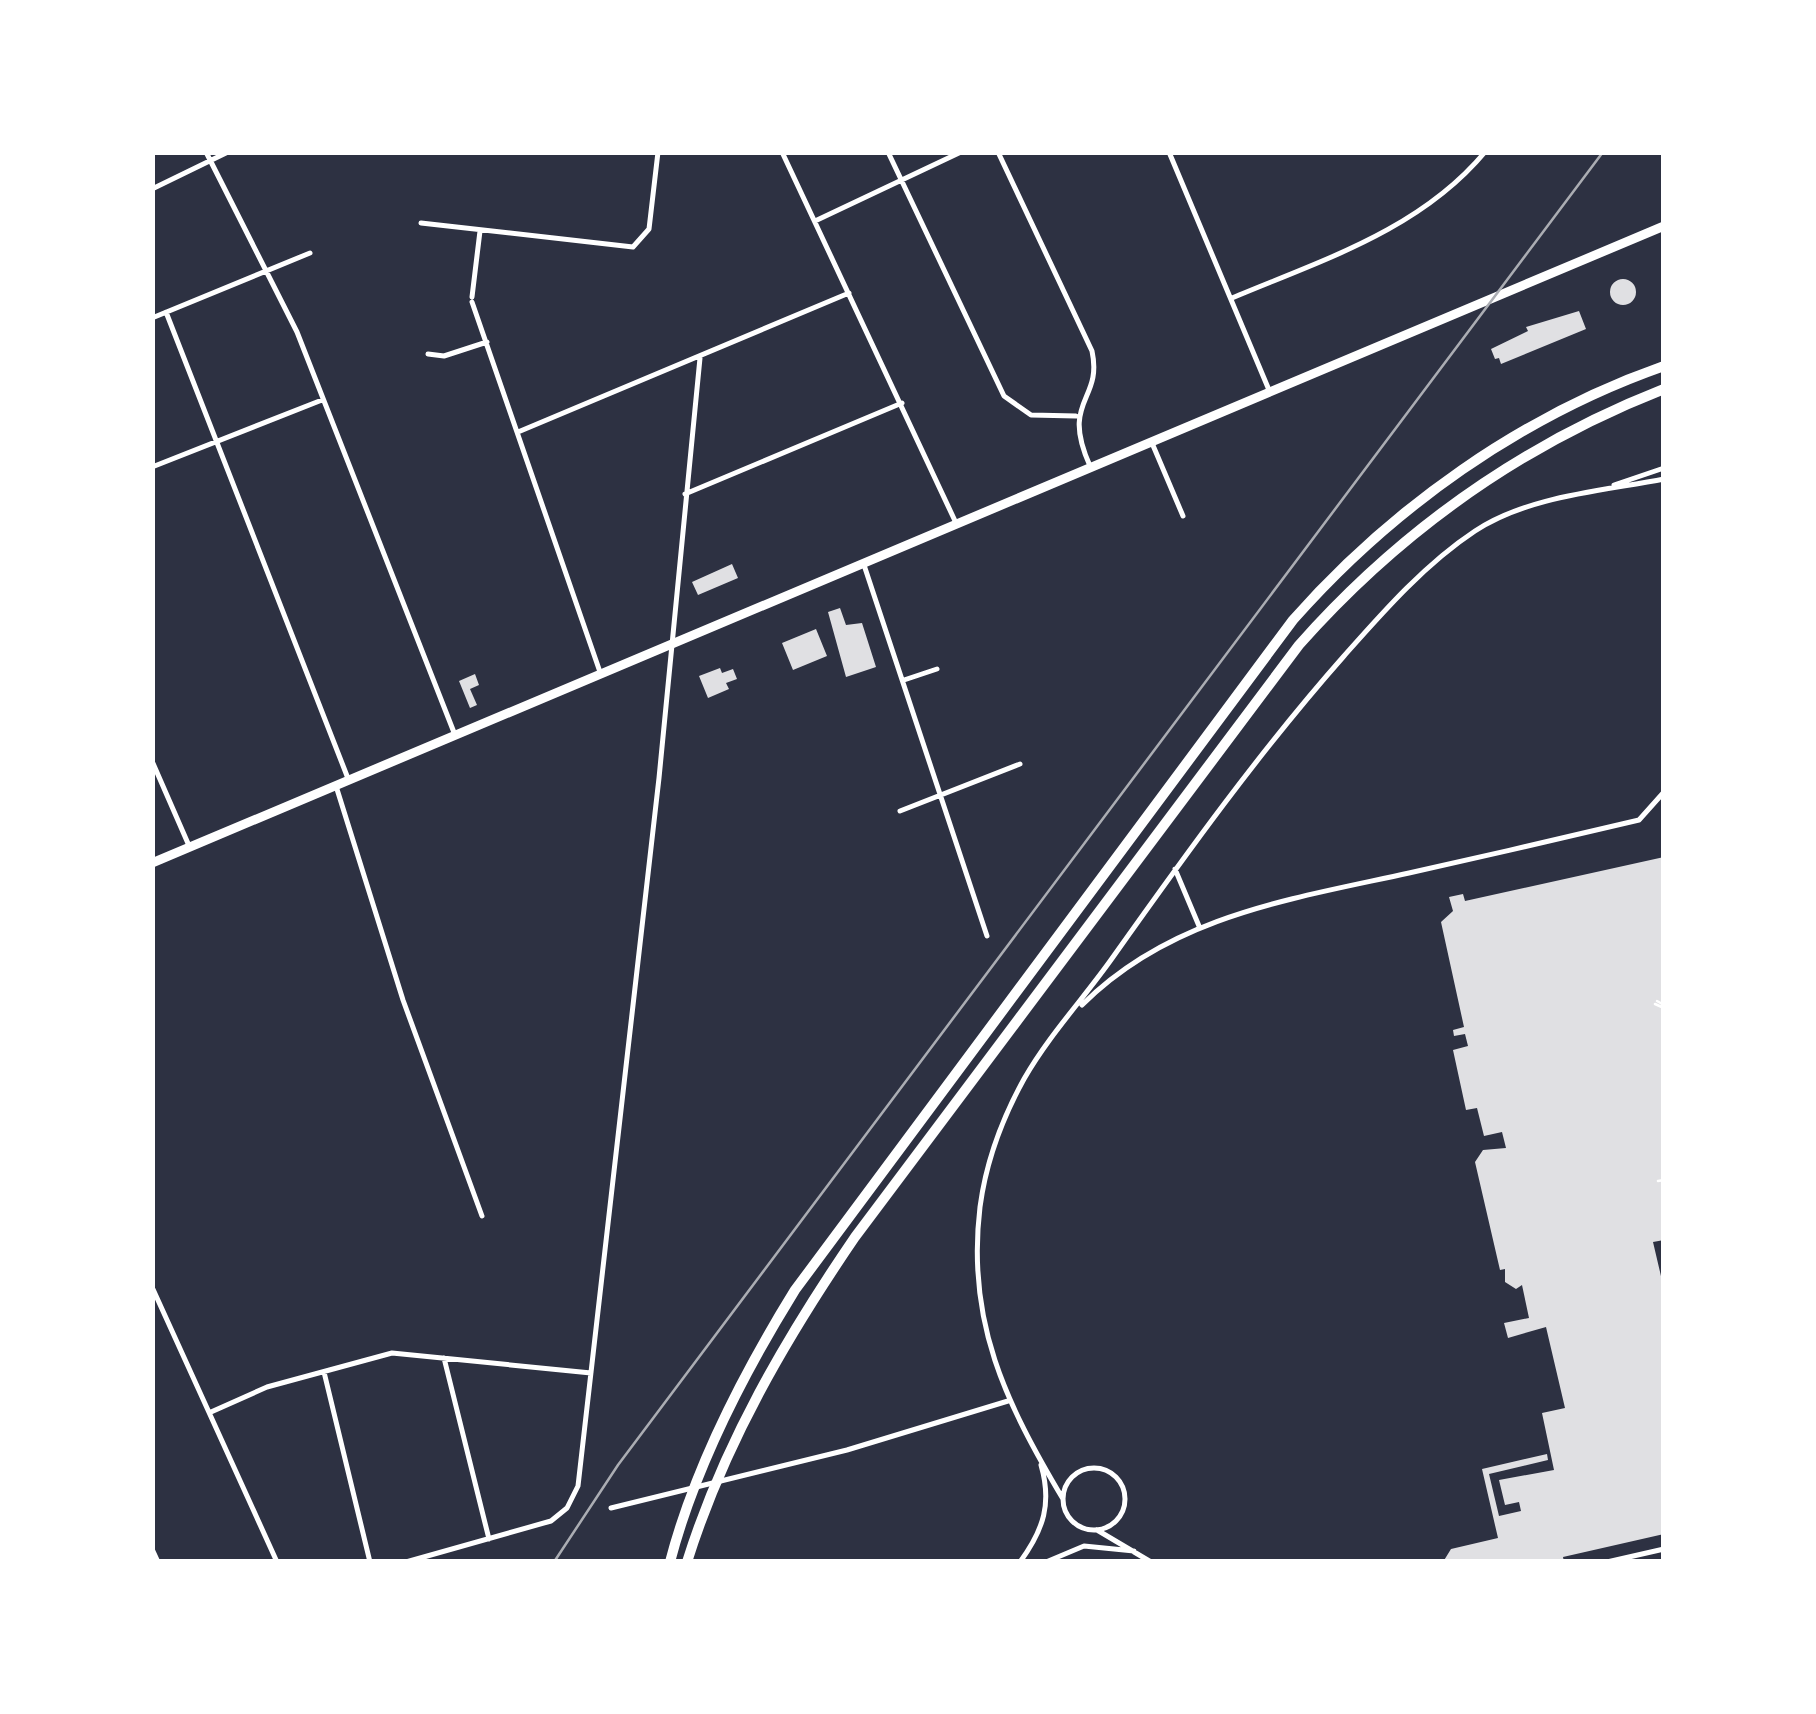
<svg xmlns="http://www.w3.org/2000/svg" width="1816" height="1714" font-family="Arial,sans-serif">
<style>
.building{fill:#e0e0e3}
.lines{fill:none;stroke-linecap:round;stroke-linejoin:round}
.path{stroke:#fff;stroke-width:2.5}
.minor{stroke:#fff;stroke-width:5}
.primary{stroke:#fff;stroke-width:9}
.motorway{stroke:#fff;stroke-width:10}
.rail{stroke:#abadb3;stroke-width:2.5}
</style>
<rect width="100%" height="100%" fill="#2d3142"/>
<path class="building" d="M1610 292a13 13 0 1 1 26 0a13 13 0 1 1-26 0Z
M 1579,311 L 1586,329 L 1501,364 L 1499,358 L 1495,359 L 1491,349 L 1528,331 L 1526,327 Z
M 732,564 L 738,578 L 698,595 L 692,582 Z
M 840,608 L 846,625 L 862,623 L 876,667 L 846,677 L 828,612 Z
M 816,629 L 827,656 L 793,670 L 782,643 Z
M 720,668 L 722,673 L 733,669 L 737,679 L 726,683 L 729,689 L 708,698 L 699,676 Z
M 475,674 L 479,685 L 470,689 L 477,705 L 470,708 L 459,681 Z
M 1664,857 L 1664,1240 L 1653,1242 L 1664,1289 L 1664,1534 L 1563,1557 L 1564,1562 L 1443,1562 L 1451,1549 L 1498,1538 L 1482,1469 L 1547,1454 L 1548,1460 L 1489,1474 L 1499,1516 L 1521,1511 L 1519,1502 L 1505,1505 L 1499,1480 L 1554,1470 L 1542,1413 L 1565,1408 L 1546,1327 L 1508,1338 L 1504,1323 L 1529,1318 L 1522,1285 L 1516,1289 L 1505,1282 L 1505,1269 L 1500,1270 L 1475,1162 L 1483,1150 L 1506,1148 L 1502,1132 L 1484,1136 L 1477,1108 L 1466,1110 L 1453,1050 L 1468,1046 L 1465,1034 L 1454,1036 L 1453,1030 L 1464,1027 L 1441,922 L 1453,911 L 1449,897 L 1463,894 L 1465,901 Z"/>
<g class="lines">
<path class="path" d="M 1657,1001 L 1664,1005
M 1655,1004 L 1664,1008
M 1658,1181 L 1664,1180"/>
<path class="minor" d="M 206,152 L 297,332 L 455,735
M 782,152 L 956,523
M 888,152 L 1004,396 L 1031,415 L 1076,416
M 998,152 L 1092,351 C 1103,402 1060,399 1090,466
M 1169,152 L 1269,390
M 152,189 L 228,152
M 815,221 L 961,152
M 421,223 L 633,247 L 649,229 L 658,152
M 472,297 L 480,231
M 1232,298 C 1322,260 1420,230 1485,152
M 472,302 L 600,672
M 166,312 L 349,781
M 152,318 L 310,253
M 428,354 L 444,356 L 487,342
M 518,432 L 849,293
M 1152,443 L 1183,516
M 152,467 L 322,400
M 1614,485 L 1664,468
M 685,494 L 902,403
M 864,565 L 987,936
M 904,680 L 937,669
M 152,761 L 190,848
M 336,786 L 403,1000 L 482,1216
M 900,811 L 1020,764
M 1175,869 L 1199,926
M 1082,1005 C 1171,916 1291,899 1409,873 C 1486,856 1562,838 1639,820 L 1664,792
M 152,1287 L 277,1562
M 444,1358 L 489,1539
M 324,1372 L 370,1562
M 211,1412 L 267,1387 L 392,1353 L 591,1373
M1063 1499a31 31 0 1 1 62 0a31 31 0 1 1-62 0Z
M 1063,1499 C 1006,1403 966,1322 980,1207 C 986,1162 1002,1119 1024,1079 C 1049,1035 1085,997 1113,957 C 1186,854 1260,751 1344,656 C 1383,612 1425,564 1475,531 C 1528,496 1602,491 1664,479
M 611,1508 L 847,1450 L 1008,1401
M 1097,1530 L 1151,1562
M 152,1549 L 158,1562
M 406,1562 L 551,1521 L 567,1508 L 578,1486 L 659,778 L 700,358
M 1020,1562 C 1044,1529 1052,1503 1041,1465
M 1046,1562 L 1084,1546 L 1134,1551
M 1607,1562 L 1664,1549"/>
<path class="primary" d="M 152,863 L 1664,226"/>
<path class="motorway" d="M 670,1562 C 695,1466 743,1374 795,1290 L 1293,620 C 1392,508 1521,416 1664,366
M 687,1562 C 724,1444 786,1338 855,1237 L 1299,645 C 1400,531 1521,445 1664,389"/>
<path class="rail" d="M 554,1562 L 618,1465 L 1603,152"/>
</g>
<rect width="1816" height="1714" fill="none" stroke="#ffffff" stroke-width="310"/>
</svg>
